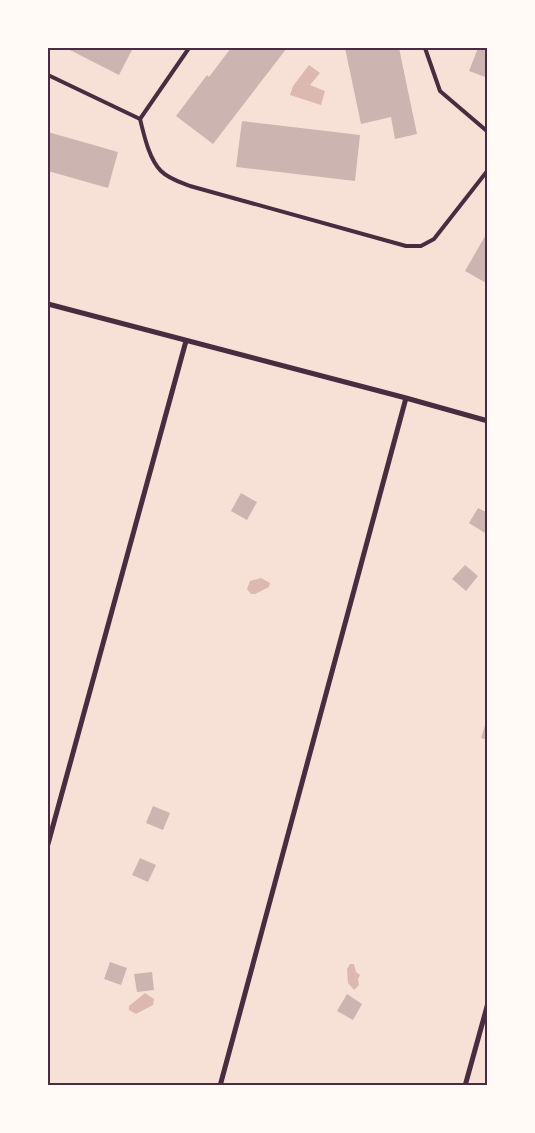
<svg xmlns="http://www.w3.org/2000/svg" width="535" height="1133" font-family="'Archivo Narrow',sans-serif">
<style>
.water{fill:#dcb8b0}
.building{fill:#ccb4b1}
.lines{fill:none;stroke-linecap:round;stroke-linejoin:round}
.service{stroke:#4a2c40;stroke-width:4}
.minor{stroke:#4a2c40;stroke-width:5}
.neatline{fill:none;stroke:#4a2c40;stroke-width:2}
</style>
<rect width="100%" height="100%" fill="#f7e1d7"/>
<path class="water" d="M 309,65 L 320,73 L 310,85 L 325,91 L 321,105 L 290,95 L 293,86 Z
M 261,578 L 270,583 L 269,587 L 255,594 L 251,594 L 247,589 L 250,581 Z
M 350,964 L 354,964 L 356,972 L 360,975 L 358,979 L 359,985 L 354,990 L 348,983 L 347,969 Z
M 145,993 L 154,999 L 153,1005 L 136,1014 L 129,1010 L 129,1006 Z"/>
<path class="building" d="M 66,48 L 133,48 L 119,75 Z
M 231,48 L 287,48 L 213,144 L 176,116 L 207,75 L 209,77 Z
M 345,48 L 399,48 L 417,134 L 395,139 L 391,117 L 361,124 Z
M 478,48 L 488,50 L 488,78 L 469,71 Z
M 242,121 L 360,135 L 355,181 L 236,167 Z
M 48,132 L 118,152 L 108,188 L 48,171 Z
M 488,231 L 488,284 L 465,271 Z
M 241,493 L 257,502 L 247,520 L 231,511 Z
M 478,508 L 488,513 L 488,528 L 485,533 L 469,523 Z
M 465,565 L 478,576 L 466,591 L 452,579 Z
M 487,719 L 488,719 L 488,740 L 481,738 Z
M 153,806 L 170,813 L 163,830 L 146,823 Z
M 140,858 L 156,865 L 148,882 L 132,875 Z
M 110,962 L 127,968 L 121,985 L 104,979 Z
M 152,972 L 154,990 L 137,992 L 134,974 Z
M 347,994 L 362,1004 L 353,1020 L 337,1011 Z"/>
<g class="lines">
<path class="service" d="M 425,48 L 440,91 L 488,132
M 48,75 L 140,119 C 144,135 149,159 161,171 C 169,179 180,182 190,186 L 406,246 L 421,246 L 434,239 L 488,170
M 140,119 L 189,48"/>
<path class="minor" d="M 48,304 L 406,398 L 488,421
M 48,844 L 186,341
M 220,1086 L 406,398
M 465,1086 L 488,1003"/>
</g>
<rect width="535" height="1133" fill="none" stroke="#fffaf5" stroke-width="98"/>
<rect x="49" y="49" width="437" height="1035" class="neatline"/>
</svg>
